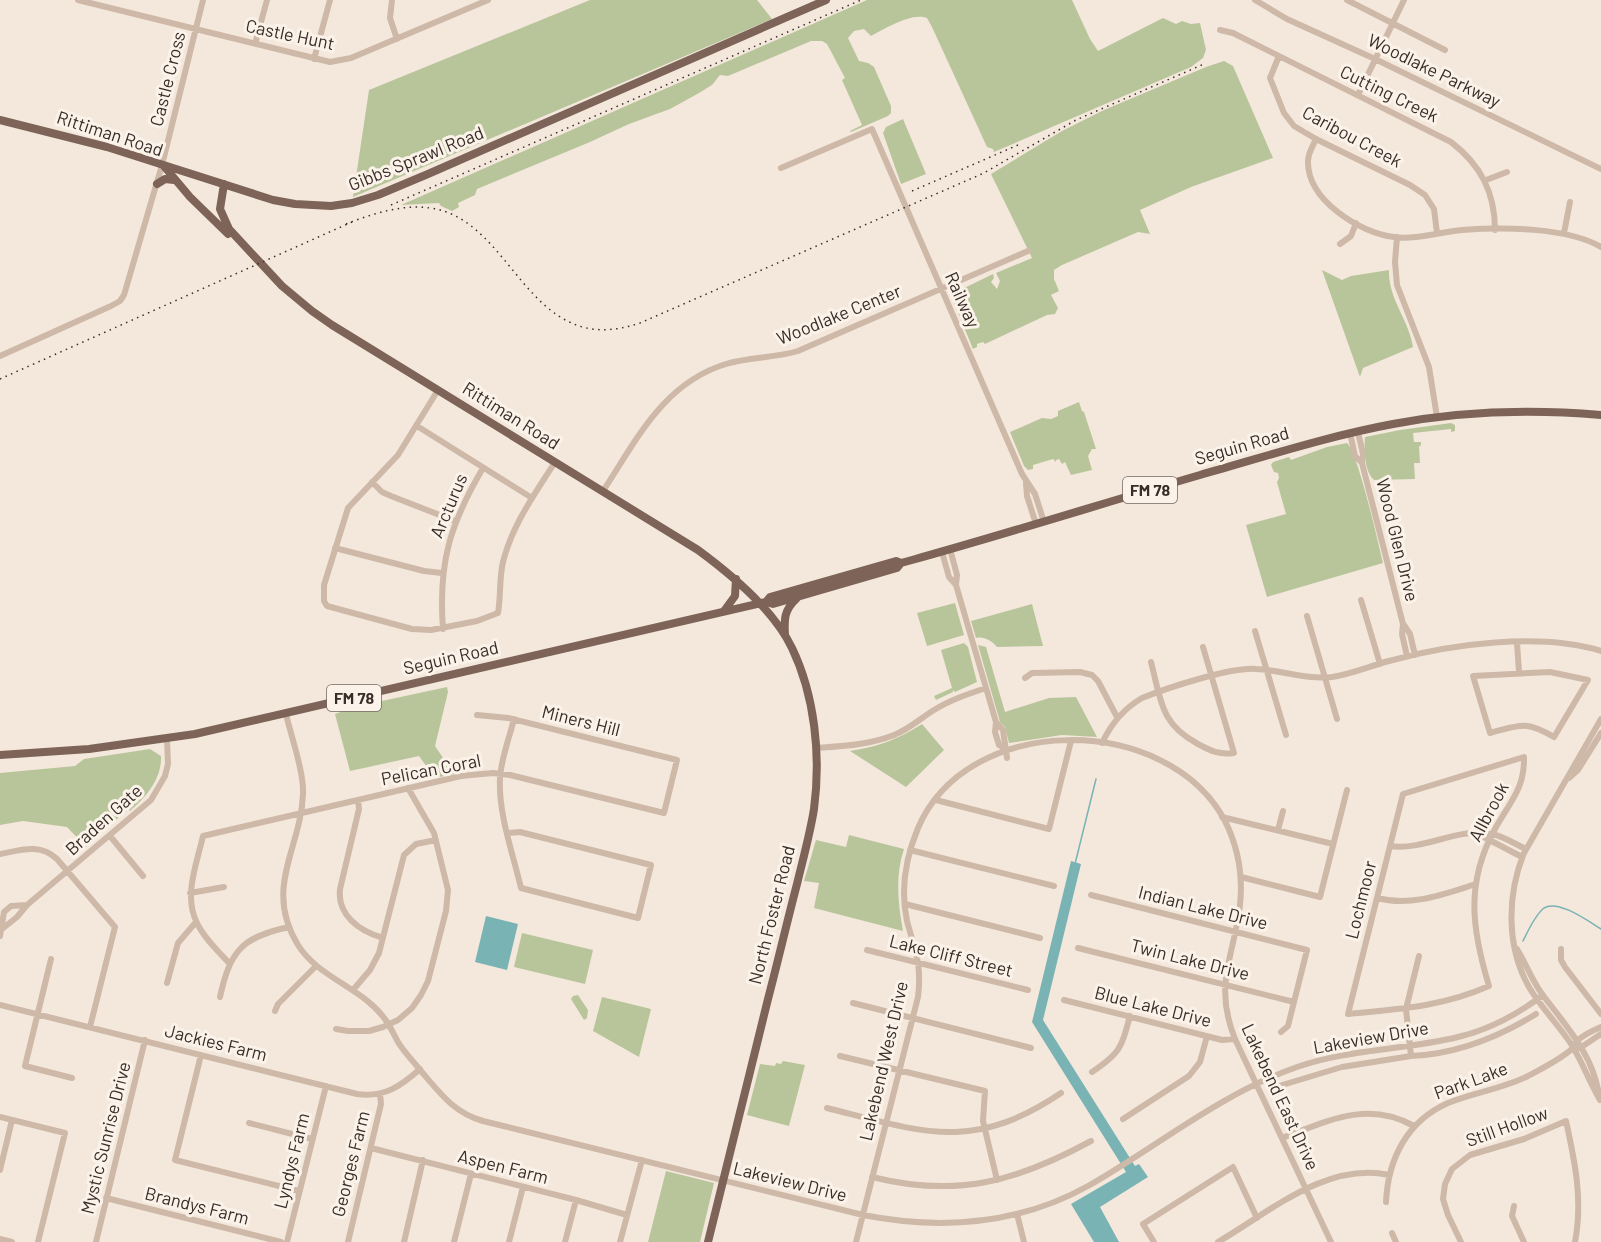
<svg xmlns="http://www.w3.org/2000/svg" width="1601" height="1242" font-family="Barlow,sans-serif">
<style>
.green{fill:#b8c59b}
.water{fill:#79b3b4}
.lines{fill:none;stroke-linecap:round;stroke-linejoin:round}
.stream{stroke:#79b3b4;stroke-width:1.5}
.minor{stroke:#ceb8a7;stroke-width:6}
.major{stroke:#7d6358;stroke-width:8}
.rail{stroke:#392d28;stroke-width:1.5;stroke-dasharray:1.5 4.5;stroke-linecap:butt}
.labels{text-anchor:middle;stroke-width:6;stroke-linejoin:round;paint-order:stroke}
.shield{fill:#fbf3e9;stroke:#736862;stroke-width:1.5}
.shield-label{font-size:16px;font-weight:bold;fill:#392d28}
.street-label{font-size:18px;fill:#392d28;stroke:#fbf3e9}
</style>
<rect width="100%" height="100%" fill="#f4e8dc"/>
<path class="green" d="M 590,0 L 757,0 L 772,19 L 353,197 L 369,90 Z
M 867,0 L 1072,0 L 1090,39 L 1098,51 L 1163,18 L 1176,24 L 1182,21 L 1191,24 L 1200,23 L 1206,50 L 1203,58 L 1191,67 L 994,152 L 993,149 L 987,147 L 932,27 L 927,18 C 912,12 884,29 871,36 L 864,29 L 854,31 L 848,38 L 859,61 L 868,63 L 874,67 L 891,106 L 891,113 L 888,116 L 851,132 L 850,131 L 862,125 L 842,80 L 845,78 L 827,44 L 822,41 L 811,41 L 728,76 L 720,75 L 712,85 L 699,93 L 670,109 L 629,124 L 590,142 L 477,189 L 475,195 L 458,203 L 459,207 L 452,211 L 441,206 L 439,203 L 401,205 Z
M 1224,61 L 1233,66 L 1273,158 L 1191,187 L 1140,210 L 1150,234 L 1138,232 L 1062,265 L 1054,270 L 1054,279 L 1059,291 L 1051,295 L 1058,308 L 1055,314 L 1047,315 L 985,344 L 983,342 L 977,344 L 977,347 L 973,349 L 952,298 L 952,294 L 993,274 L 994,278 L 991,282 L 997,289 L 1000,281 L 996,273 L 1032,258 L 991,174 L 1062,131 L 1104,110 L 1206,67 Z
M 903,119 L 926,174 L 901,184 L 883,133 L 886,127 Z
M 1322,270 L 1342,280 L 1351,276 L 1389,270 C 1388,299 1409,320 1413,347 L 1363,368 L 1360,377 Z
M 1079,402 L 1082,411 L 1084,412 L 1096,449 L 1092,449 L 1088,456 L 1092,470 L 1071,475 L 1065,462 L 1062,464 L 1059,459 L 1056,460 L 1056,462 L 1053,459 L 1033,465 L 1033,469 L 1028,470 L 1024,466 L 1010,432 L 1042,418 L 1051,419 L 1058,416 L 1058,411 Z
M 1451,423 L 1455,425 L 1455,431 L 1451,432 L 1451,429 L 1413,433 L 1414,442 L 1421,442 L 1421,445 L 1419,447 L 1420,463 L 1414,463 L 1415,479 L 1374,480 C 1364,472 1364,447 1365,437 L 1400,430 Z
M 1347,443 C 1358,453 1378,542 1383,563 L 1267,597 L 1246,525 L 1286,514 L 1277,482 L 1279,478 L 1278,473 L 1274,472 L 1271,465 L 1273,462 L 1289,457 L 1291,460 L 1327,447 Z
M 955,603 L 964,635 L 927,646 L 917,613 Z
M 1032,604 L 1043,646 L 997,647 C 992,641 984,636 976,638 L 971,621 Z
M 964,643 L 968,647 L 977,682 L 955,692 L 953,690 L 953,692 L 936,700 L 934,696 L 952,688 L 941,650 Z
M 978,645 L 986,647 L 1005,712 L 1049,698 L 1076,697 L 1097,737 L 1062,735 L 1009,743 L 1005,727 L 1000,722 Z
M 447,687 L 448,692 L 435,746 L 454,774 L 435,778 L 419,756 L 350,771 L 335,714 L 354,707 Z
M 922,724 L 944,750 L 906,787 L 850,751 C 877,747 899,739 922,724 Z
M 150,749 L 161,756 C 162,779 146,797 130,811 L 128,809 L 86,847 L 67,827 L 23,821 L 0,825 L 0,773 L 75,766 L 84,759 Z
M 849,835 L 904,849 C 895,875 898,904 903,931 L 814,908 L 819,883 L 804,881 L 816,840 L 846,847 Z
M 522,933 L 593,950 L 585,984 L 514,967 Z
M 578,995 L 588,1010 L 587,1018 L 584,1020 L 571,999 L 573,996 Z
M 602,997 L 651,1009 L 639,1057 L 593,1031 Z
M 783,1061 L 805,1065 L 789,1126 L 747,1115 L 760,1064 L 775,1066 L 776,1063 L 781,1064 Z
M 666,1171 L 714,1183 L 700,1242 L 648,1242 Z"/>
<path class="water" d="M 1071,861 L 1081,864 L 1043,1020 L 1135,1166 L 1139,1164 L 1148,1177 L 1100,1207 L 1119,1242 L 1094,1242 L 1071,1204 L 1126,1172 L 1032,1022 Z
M 486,916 L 518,924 L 507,970 L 475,962 Z"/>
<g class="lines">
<path class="stream" d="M 1075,864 L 1096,779
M 1523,941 C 1528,931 1535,915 1544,908 C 1558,899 1588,921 1601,929"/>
<path class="minor" d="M 78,0 L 330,62 L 351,58 L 488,0
M 392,0 L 390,18 L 397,39
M 1255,0 L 1287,19 L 1375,59 L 1601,169
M 1347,0 L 1445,50
M 1220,30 L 1233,33 L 1451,142 C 1481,165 1495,193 1495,230
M 255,44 L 267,0
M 1279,56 L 1270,78 L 1284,113 L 1294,126 L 1316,139 L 1410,185 L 1425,195 L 1434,209 L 1437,233
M 314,59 L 330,0
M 1358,95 L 1404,0
M 1316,139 C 1313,146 1308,153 1308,161 C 1307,200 1360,233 1394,237 C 1416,240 1440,232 1462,230 C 1502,227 1567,227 1601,247
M 781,168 L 872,129 L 1022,474 L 1035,494 L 1044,522
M 1486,180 L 1507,172
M 1564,233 L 1570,202
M 1397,237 L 1395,262 L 1397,285 L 1429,367 L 1437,417
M 1340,244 L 1351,236 L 1356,223
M 0,356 L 111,306 L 120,301 L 124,295 L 162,165 L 203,0
M 438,390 L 398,455 L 348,508 L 324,585 L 324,601 L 327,606 L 412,629 L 431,630 L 477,621 L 498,613 C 501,596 499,579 503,562 C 512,525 535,494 555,462
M 417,426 L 532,498
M 1358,432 L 1363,454 L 1362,463 L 1403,624 L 1402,634 L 1407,656
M 1350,433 L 1355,456 L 1362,463
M 372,482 L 382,492 L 391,496 L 455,521
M 1026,483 L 1027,496 L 1036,524
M 603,491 C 636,441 663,383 726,364 C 749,357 775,358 798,351 L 1028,251
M 335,548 L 424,571 L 442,573
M 950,549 L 957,575 L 956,585 L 996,722 L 995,732 L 999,745 L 1004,748
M 942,552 L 949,577 L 956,585
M 1361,600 L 1380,664
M 1307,616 L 1337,719
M 1404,625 L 1410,634 L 1415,655
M 443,629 C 438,563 450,524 483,468
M 1255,631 L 1286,735
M 1517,643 L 1519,672
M 1151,662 C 1161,700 1160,724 1198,744 C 1211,751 1219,755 1234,753 L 1203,647
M 1550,672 L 1588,680 L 1554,737 C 1525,720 1520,725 1490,733 L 1473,676 Z
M 1025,678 L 1032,673 L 1080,672 L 1092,675 L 1098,681 L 1117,717
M 286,714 C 291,736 304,772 303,794 C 301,849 263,888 298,945 C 319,979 365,988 387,1022 C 391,1028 394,1035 398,1042 C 404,1052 413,1061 421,1071 C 440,1093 454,1113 483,1121 L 863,1215 C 940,1230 1018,1225 1088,1186 C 1158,1146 1220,1094 1297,1067 C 1349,1049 1405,1050 1458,1037 C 1488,1030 1518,1014 1543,995
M 996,722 L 1003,730 L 1007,758
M 1102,743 C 1111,724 1123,709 1142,698 C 1167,688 1230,667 1256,669 C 1282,670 1305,680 1332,677 C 1352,674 1370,666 1389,661 C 1450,644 1540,632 1601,651
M 816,748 C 843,746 869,745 894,735 C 909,729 921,718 934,710 C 950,700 968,694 986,688
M 1524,757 C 1525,789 1509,803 1495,829 C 1465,883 1472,930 1489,986 C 1441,1007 1399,1009 1348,1014 L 1403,794 Z
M 1569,778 L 1578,770 L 1601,733
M 358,800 L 359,809 L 340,889 C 337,915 359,931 383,938
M 936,800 L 1049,829 L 1071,741
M 1222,817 L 1333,844
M 1278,830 L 1283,811
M 508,833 L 520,832 L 651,865 L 638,918 L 521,888 C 513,854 498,813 500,778 C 501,759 509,739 514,719
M 1476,833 L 1522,857
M 110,836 L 143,876
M 1390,846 C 1425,851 1456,827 1492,834 C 1503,836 1515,844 1526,849
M 910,850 L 1054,886
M 0,854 C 21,850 40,843 57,859 L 115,927 L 90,1027
M 1241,877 L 1320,897 L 1347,790
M 190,893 L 224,887
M 1091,895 L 1307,950 L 1288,1026 L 1281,1032
M 1377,898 C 1411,907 1444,894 1476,884
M 905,904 L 1040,938
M 2,929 L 17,917 L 27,905 L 151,800 L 165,776 L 168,764 L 167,739
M 0,936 L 4,912 L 11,906 L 27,905
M 1078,948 L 1294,1002
M 1517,949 C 1526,964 1532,980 1542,994 C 1566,1026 1593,1054 1599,1095
M 1561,949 L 1561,960 L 1565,967 L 1601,1014
M 867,950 L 1028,990
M 1419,956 L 1406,1009 L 1411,1056 C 1457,1054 1497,1038 1536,1014
M 51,959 L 25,1066 L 72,1078
M 229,963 C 218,951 204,938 197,923 C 183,896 197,863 203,836 L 461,776 L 493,773 L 510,775 L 664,813 L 677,760 L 508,718 L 477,715
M 167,983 L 178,943 L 196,922
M 353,990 L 370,970 L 379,953 L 404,855 L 416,844 L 436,840
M 220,997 C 230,951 242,937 289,927
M 1064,1000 L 1222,1040 L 1235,1039
M 853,1003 L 1031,1048
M 0,1005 L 357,1094 C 384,1098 401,1086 420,1069
M 275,1011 L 278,1004 L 316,966
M 336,1029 L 348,1031 L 369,1031 L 383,1027 L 398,1020 L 412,1008 L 421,995 L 428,981 L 446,911 L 448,890 L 434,833 L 408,788
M 1580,1048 L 1601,1034
M 201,1055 L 175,1160 L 299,1191
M 840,1056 L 985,1091 L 983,1121 L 997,1180
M 1092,1072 C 1120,1053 1121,1049 1130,1016
M 1279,1086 L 1342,1067 L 1411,1056
M 1600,1100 C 1590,1083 1583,1064 1573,1047 C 1560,1026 1541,1008 1529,987 C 1506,947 1507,895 1524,853 L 1601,719
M 827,1108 C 922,1132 972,1153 1061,1093
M 0,1117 L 65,1133 L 38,1242
M 1123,1119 L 1189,1076 L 1200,1062 L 1207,1036
M 249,1123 L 312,1139
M 1282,1138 C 1328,1121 1367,1100 1414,1126
M 371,1148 L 576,1200 L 627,1215
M 0,1170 L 12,1120
M 872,1177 C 956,1198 1016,1182 1091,1141
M 106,1198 L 281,1242
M 1386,1202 C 1388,1159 1407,1121 1448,1103 C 1473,1093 1501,1089 1526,1077 C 1541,1069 1560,1060 1573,1048 C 1575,1046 1575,1043 1577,1041 C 1583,1035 1594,1030 1601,1027
M 1514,1206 L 1512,1216 L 1524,1242
M 1017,1214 L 1024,1242
M 1392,1233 L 1396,1242
M 0,1239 L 12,1242
M 96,1242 L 145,1040
M 287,1242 L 326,1086
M 348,1242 L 381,1104 L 380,1094
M 404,1242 L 423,1160
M 454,1242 L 471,1174
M 509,1242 L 523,1187
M 565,1242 L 576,1200
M 620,1242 L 642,1160
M 856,1242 L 918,997 C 922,963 915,951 907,921 C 900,889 906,857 918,828 C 968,711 1168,713 1225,821 C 1238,847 1243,877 1240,905 C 1234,957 1213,984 1235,1039 L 1331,1242
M 1154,1242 L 1143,1224 L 1233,1167 L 1257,1218
M 1218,1242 C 1268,1213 1327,1161 1389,1175
M 1461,1242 L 1448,1215 L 1443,1199 L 1445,1184 L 1452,1169 L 1470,1155 L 1524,1139 L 1566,1121 C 1575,1162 1583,1200 1575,1242"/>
<path class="major" d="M 0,120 L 107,147 L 273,200 L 295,204 L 331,206 L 352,203 L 378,195 L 428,174 L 826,0
M 163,165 L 190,197 L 228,234
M 157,184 L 165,179 L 174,180
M 224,184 L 220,209 L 229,229 L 282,286 L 312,311 L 332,325 L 698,550 C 732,575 774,610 792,648 C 815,696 821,756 814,809 C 810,834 803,859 797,884 C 787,922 778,961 768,999 C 748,1080 728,1161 708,1242
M 766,602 L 770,597 L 896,561 L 901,563 L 912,560 C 1009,533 1104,503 1200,475 C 1264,457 1328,436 1393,424 C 1461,411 1532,409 1601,415
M 724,611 L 735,596 L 736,579
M 785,635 C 784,619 784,610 797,598
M 0,755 L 89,749 L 195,734 L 766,602 L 773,604 L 897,568 L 901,563"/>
<path class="rail" d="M 912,191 L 1018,145
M 391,205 L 861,0
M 346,224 C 372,214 401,204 430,208 C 515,219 527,362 640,323 L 984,173 L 1076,120 L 1204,64
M 0,379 L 352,222"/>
</g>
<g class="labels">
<g class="shield">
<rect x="1123" y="477" width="54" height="26" rx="4.5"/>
<rect x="327" y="685" width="54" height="26" rx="4.5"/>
</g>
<g class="shield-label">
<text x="1150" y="496">FM 78</text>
<text x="354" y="704">FM 78</text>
</g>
<g class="street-label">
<text transform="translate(290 35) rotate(12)" y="6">Castle Hunt</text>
<text transform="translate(1434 71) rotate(26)" y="6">Woodlake Parkway</text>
<text transform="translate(168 79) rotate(-76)" y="6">Castle Cross</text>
<text transform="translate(1389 94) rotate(26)" y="6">Cutting Creek</text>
<text transform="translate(110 134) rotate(18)" y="6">Rittiman Road</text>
<text transform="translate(1352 137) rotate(28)" y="6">Caribou Creek</text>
<text transform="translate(416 159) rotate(-22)" y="6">Gibbs Sprawl Road</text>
<text transform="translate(962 300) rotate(66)" y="6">Railway</text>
<text transform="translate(839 315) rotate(-22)" y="6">Woodlake Center</text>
<text transform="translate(511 416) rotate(32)" y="6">Rittiman Road</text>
<text transform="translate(1242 446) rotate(-16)" y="6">Seguin Road</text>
<text transform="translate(449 506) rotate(-67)" y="6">Arcturus</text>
<text transform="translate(1397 540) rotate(76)" y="6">Wood Glen Drive</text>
<text transform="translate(451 658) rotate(-13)" y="6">Seguin Road</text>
<text transform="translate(581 721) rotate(14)" y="6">Miners Hill</text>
<text transform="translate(431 770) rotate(-11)" y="6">Pelican Coral</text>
<text transform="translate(1489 812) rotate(-62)" y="6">Allbrook</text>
<text transform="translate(104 820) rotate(-42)" y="6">Braden Gate</text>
<text transform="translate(1361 900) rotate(-76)" y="6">Lochmoor</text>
<text transform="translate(1203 908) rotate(14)" y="6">Indian Lake Drive</text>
<text transform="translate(772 915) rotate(-76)" y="6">North Foster Road</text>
<text transform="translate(951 956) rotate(14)" y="6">Lake Cliff Street</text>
<text transform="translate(1190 960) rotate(14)" y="6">Twin Lake Drive</text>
<text transform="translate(1153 1007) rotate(14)" y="6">Blue Lake Drive</text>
<text transform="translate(1371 1038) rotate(-10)" y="6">Lakeview Drive</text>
<text transform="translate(216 1043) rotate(14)" y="6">Jackies Farm</text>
<text transform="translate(884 1061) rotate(-77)" y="6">Lakebend West Drive</text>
<text transform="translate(1471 1081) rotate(-20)" y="6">Park Lake</text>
<text transform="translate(1280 1097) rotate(65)" y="6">Lakebend East Drive</text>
<text transform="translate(1507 1127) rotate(-20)" y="6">Still Hollow</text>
<text transform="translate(106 1138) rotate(-76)" y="6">Mystic Sunrise Drive</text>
<text transform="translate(292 1161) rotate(-76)" y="6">Lyndys Farm</text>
<text transform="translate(351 1164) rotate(-76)" y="6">Georges Farm</text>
<text transform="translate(503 1167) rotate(14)" y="6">Aspen Farm</text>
<text transform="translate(790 1182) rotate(14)" y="6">Lakeview Drive</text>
<text transform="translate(197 1206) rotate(14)" y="6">Brandys Farm</text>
</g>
</g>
</svg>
